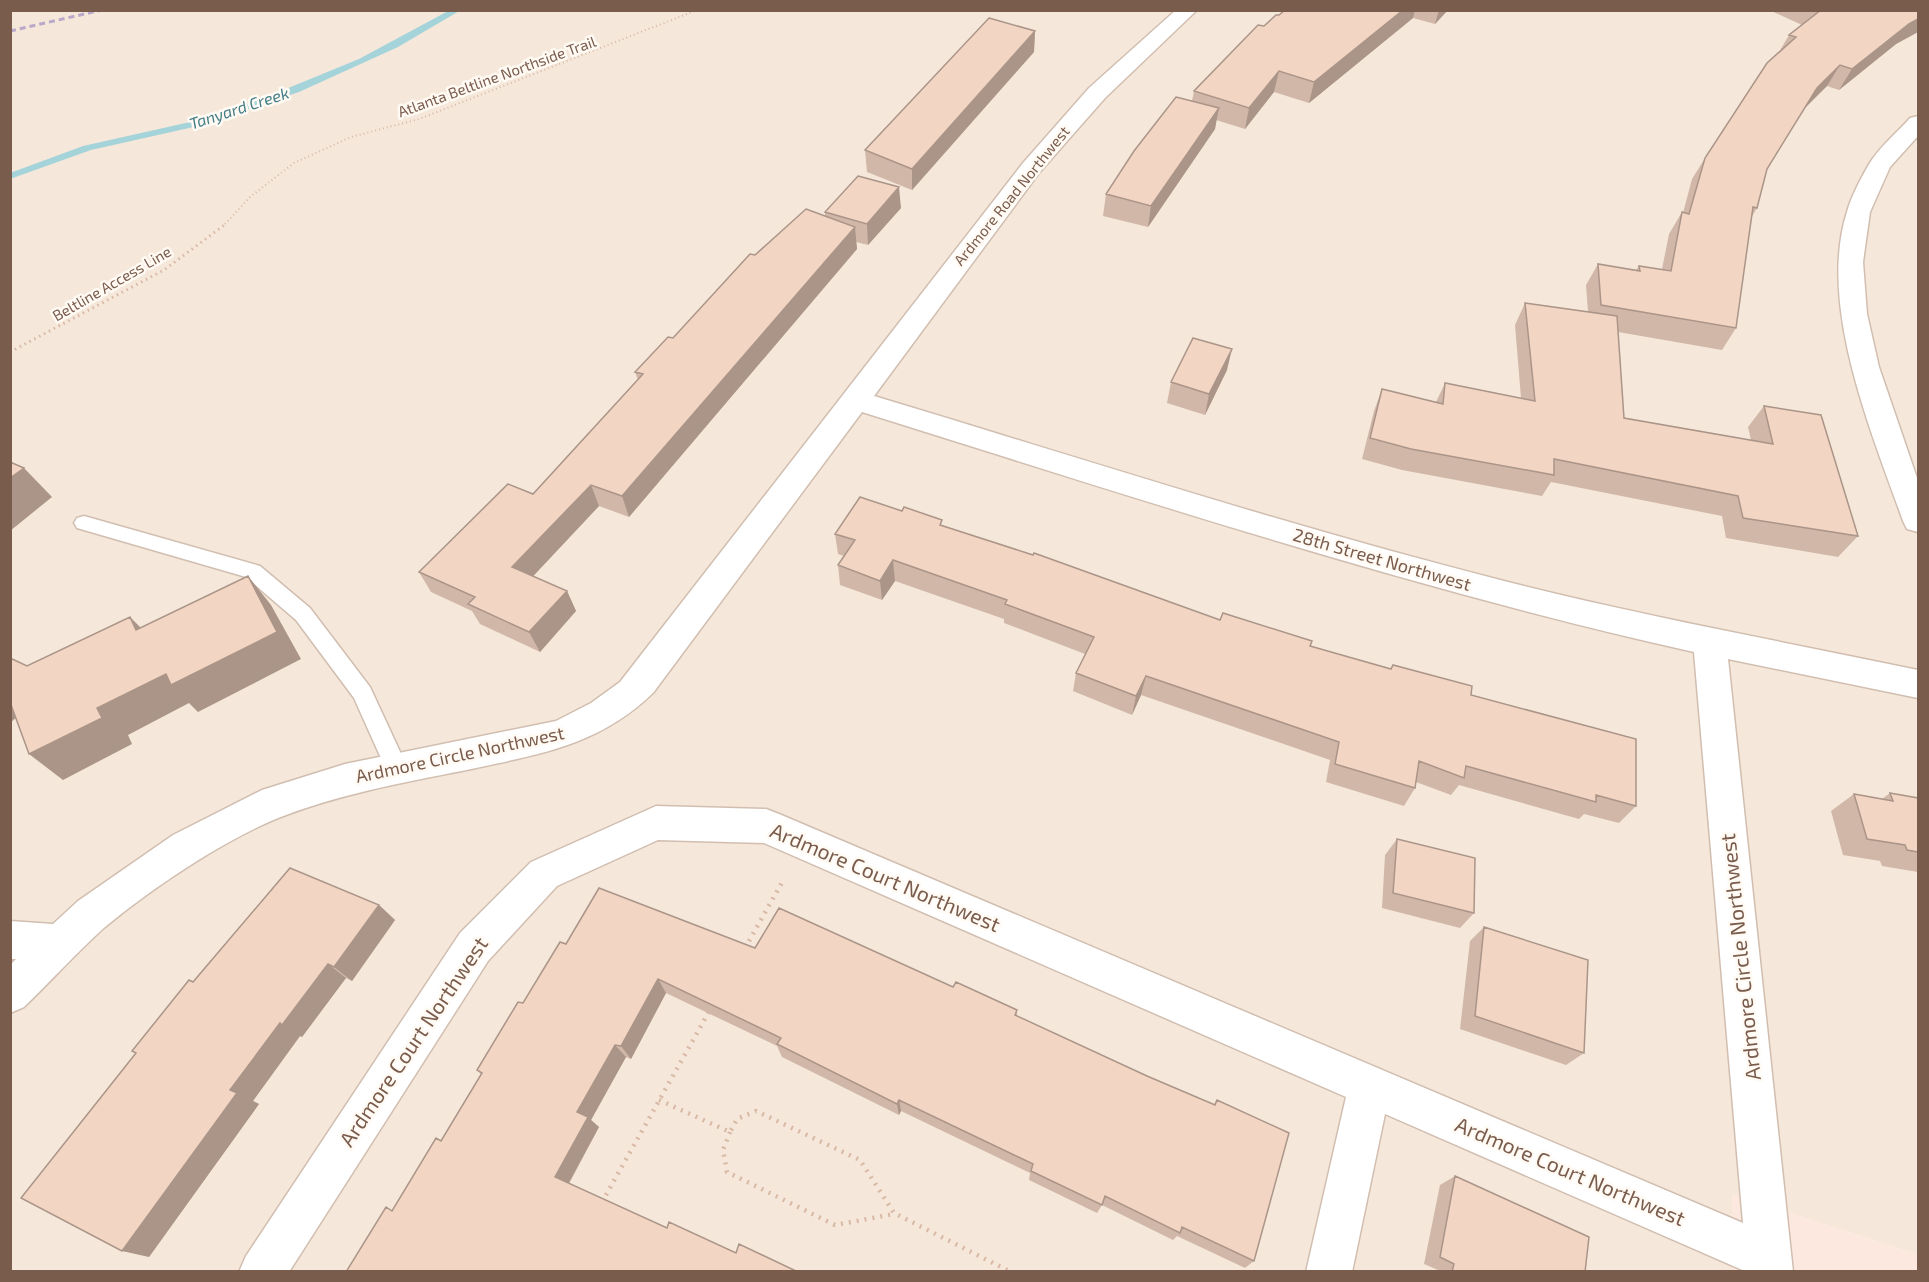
<svg xmlns="http://www.w3.org/2000/svg" width="1929" height="1282" font-family="'Exo 2',sans-serif">
<style>
.residential{fill:#f5e8da}
.commercial{fill:#fde8e0}
.lines{fill:none;stroke-linecap:round;stroke-linejoin:round}
.stream{fill:#a5d3da;fill-rule:evenodd}
.service-casing{stroke:#d1beb0;stroke-width:3}
.minor-casing{stroke:#d1beb0;stroke-width:3}
.path-far2{stroke:#d9b8a5;stroke-width:2;stroke-dasharray:1 3;stroke-linecap:butt}
.path-far1{stroke:#d9b8a5;stroke-width:3;stroke-dasharray:1.5 4;stroke-linecap:butt}
.path{stroke:#d9b8a5;stroke-width:4.5;stroke-dasharray:2 6;stroke-linecap:butt}
.service{fill:#fff;fill-rule:evenodd}
.minor{fill:#fff;fill-rule:evenodd}
.rail{stroke:#b9a8c9;stroke-width:3;stroke-dasharray:6 4;stroke-linecap:butt}
.wall{fill:#d1b7a8}
.shaded-wall{fill:#aa9588}
.building{fill:#f3d5c3;stroke:#aa9588;stroke-width:1.5}
.labels{text-anchor:middle;stroke-width:5;stroke-linejoin:round;paint-order:stroke}
.far-street-label{font-size:15px;fill:#7a5c4d;stroke:#fffaf3}
.far-water-label{font-size:16px;font-style:italic;fill:#437c86;stroke:#fffaf3}
.street-label{font-size:18px;fill:#7a5c4d;stroke:#fffaf3}
.near-street-label{font-size:21px;fill:#7a5c4d;stroke:#fffaf3}
</style>
<rect width="100%" height="100%" fill="#fdf6ec"/>
<path class="residential" d="M 10,11 L 1918,11 L 1918,1255 L 1732,1194 L 1733,1272 L 11,1271 Z"/>
<path class="commercial" d="M 1732,1194 L 1918,1255 L 1918,1271 L 1733,1271 Z"/>
<g class="lines">
<path class="stream" d="M 450,10 L 461,10 L 398,47 L 299,92 L 198,126 L 91,150 L 10,179 L 10,173 L 83,146 L 190,122 L 259,100 L 359,59 Z"/>
<defs>
<path id="service" d="M 84,516 L 260,566 L 310,608 L 370,687 L 408,769 L 405,776 L 397,779 L 389,776 L 354,698 L 296,620 L 246,577 L 77,528 L 74,523 L 77,518 Z"/>
<path id="minor" d="M 1176,10 L 1197,10 L 1105,98 L 1039,173 L 874,396 C 1083,459 1292,527 1504,581 C 1641,616 1780,641 1918,670 L 1918,698 L 1728,659 L 1793,1272 L 1747,1272 L 1385,1114 L 1352,1272 L 1306,1272 L 1346,1097 L 764,843 L 658,840 L 557,886 L 488,961 L 289,1272 L 239,1272 L 246,1256 L 460,933 L 531,862 L 656,806 L 766,809 L 779,814 L 1743,1223 L 1694,652 C 1412,589 1137,498 862,412 L 653,693 C 600,744 545,753 476,768 C 413,781 347,792 286,815 C 229,836 152,888 105,927 C 77,952 51,981 24,1007 L 10,1013 L 10,965 L 16,959 L 10,959 L 10,921 L 53,924 L 78,901 L 173,835 L 262,790 L 345,764 L 556,721 L 591,703 L 620,682 L 1023,163 L 1089,88 Z
M 1918,116 L 1918,136 L 1890,167 L 1870,212 L 1863,262 L 1867,314 L 1879,367 L 1918,481 L 1918,532 L 1907,529 L 1903,521 C 1872,433 1817,305 1847,212 C 1851,197 1860,180 1868,166 C 1878,148 1897,133 1910,118 Z"/>
</defs>
<use href="#service" class="service-casing"/>
<use href="#minor" class="minor-casing"/>
<path class="path-far2" d="M 225,224 L 250,197 L 294,163 L 351,137 L 419,119 L 697,10"/>
<path class="path-far1" d="M 10,352 L 164,270 L 227,223"/>
<path class="path" d="M 745,948 L 784,879
M 659,1100 L 730,1132 L 737,1119 L 756,1111 L 860,1160 L 894,1213 L 1011,1272
M 730,1132 L 723,1150 L 727,1172 L 835,1225 L 894,1214
M 602,1202 L 710,1010"/>
<use href="#service" class="service"/>
<use href="#minor" class="minor"/>
<path class="rail" d="M 10,31 L 102,10"/>
</g>
<path class="wall" d="M 1285,10 L 1448,10 L 1435,24 L 1413,18 L 1309,103 L 1274,92 L 1245,129 L 1216,120 L 1215,129 L 1148,227 L 1103,216 L 1106,194 L 1192,101 L 1194,91 L 1264,26 Z
M 1769,10 L 1918,10 L 1918,32 L 1896,44 L 1839,90 L 1827,86 L 1804,108 L 1767,169 L 1757,208 L 1751,218 L 1736,328 L 1722,350 L 1618,332 L 1624,418 L 1751,440 L 1748,427 L 1764,406 L 1858,536 L 1838,557 L 1726,538 L 1722,516 L 1551,482 L 1542,496 L 1402,470 L 1362,459 L 1374,411 L 1382,389 L 1436,402 L 1445,383 L 1521,398 L 1515,325 L 1525,303 L 1588,312 L 1586,285 L 1598,264 L 1636,270 L 1639,266 L 1662,269 L 1669,234 L 1682,212 L 1683,213 L 1692,179 L 1705,158 L 1779,52 L 1789,35 L 1802,25 Z
M 1035,31 L 1034,52 L 912,190 L 867,172 L 865,150 Z
M 901,208 L 868,245 L 856,242 L 857,249 L 629,517 L 599,506 L 533,576 L 567,591 L 576,611 L 540,652 L 480,624 L 472,611 L 431,592 L 419,572 L 533,494 L 638,380 L 635,372 L 673,338 L 755,255 L 825,216 L 825,212 Z
M 1227,370 L 1205,415 L 1167,403 L 1171,382 Z
M 902,511 L 942,525 L 1220,620 L 1390,669 L 1393,665 L 1471,695 L 1636,806 L 1619,823 L 1584,814 L 1579,819 L 1459,785 L 1451,795 L 1416,782 L 1415,788 L 1404,806 L 1326,782 L 1330,760 L 1141,695 L 1132,715 L 1073,691 L 1076,673 L 1085,654 L 1004,623 L 1004,619 L 895,581 L 882,600 L 840,585 L 838,565 L 844,556 L 838,554 L 835,534 Z
M 1890,793 L 1918,798 L 1918,872 L 1882,866 L 1880,861 L 1843,855 L 1831,811 L 1854,794 L 1882,799 Z
M 1397,839 L 1474,913 L 1460,928 L 1382,908 L 1385,855 Z
M 379,905 L 395,920 L 352,981 L 346,978 L 302,1037 L 300,1036 L 253,1101 L 259,1104 L 149,1257 L 193,982 Z
M 1484,927 L 1584,1053 L 1566,1065 L 1460,1029 L 1470,941 Z
M 566,944 L 755,948 L 953,987 L 1017,1010 L 1017,1016 L 1147,1076 L 1214,1104 L 1217,1100 L 1254,1261 L 1245,1268 L 1177,1236 L 1173,1240 L 1102,1205 L 1097,1213 L 1029,1180 L 1030,1173 L 901,1111 L 899,1115 L 782,1057 L 777,1046 L 666,993 L 631,1059 L 626,1057 L 591,1120 L 599,1127 L 569,1184 L 667,1228 L 736,1253 L 798,1272 L 393,1210 L 441,1141 L 481,1074 L 477,1070 L 523,1003 Z
M 1455,1176 L 1585,1272 L 1437,1272 L 1438,1270 L 1424,1264 L 1440,1185 Z"/>
<path class="shaded-wall" d="M 1403,10 L 1415,10 L 1413,18 L 1309,103 L 1314,82 Z
M 1439,10 L 1448,10 L 1435,24 Z
M 1918,19 L 1918,32 L 1896,44 L 1839,90 L 1852,69 L 1909,24 Z
M 1035,31 L 1034,52 L 912,190 L 912,169 Z
M 1840,65 L 1827,86 L 1804,109 L 1817,88 Z
M 1279,71 L 1274,92 L 1245,129 L 1249,108 Z
M 1219,108 L 1215,129 L 1148,227 L 1151,206 Z
M 899,187 L 901,208 L 868,245 L 867,224 Z
M 855,227 L 857,249 L 629,517 L 622,496 Z
M 1232,349 L 1227,370 L 1205,415 L 1209,394 Z
M 24,468 L 52,497 L 10,531 L 10,478 Z
M 591,485 L 599,506 L 523,587 L 512,567 Z
M 893,560 L 895,581 L 882,600 L 880,581 Z
M 248,576 L 271,605 L 301,659 L 198,712 L 189,703 L 128,735 L 132,744 L 63,780 L 29,754 L 97,708 L 166,674 Z
M 567,591 L 576,611 L 540,652 L 529,632 Z
M 130,617 L 158,645 L 136,630 Z
M 1146,676 L 1141,695 L 1132,715 L 1136,696 Z
M 10,683 L 34,702 L 10,723 Z
M 379,905 L 395,920 L 352,981 L 334,967 Z
M 328,964 L 346,978 L 302,1037 L 282,1025 Z
M 658,979 L 666,993 L 631,1059 L 621,1046 Z
M 280,1023 L 300,1036 L 253,1101 L 259,1104 L 149,1257 L 122,1251 L 230,1090 Z
M 615,1045 L 626,1057 L 591,1120 L 599,1127 L 567,1186 L 555,1177 L 577,1112 Z
M 899,1100 L 901,1111 L 899,1115 L 897,1104 Z"/>
<path class="building" d="M 1285,10 L 1403,10 L 1314,82 L 1279,71 L 1249,108 L 1194,91 L 1258,25 L 1264,26 L 1276,15 L 1279,15 Z
M 1821,10 L 1918,10 L 1918,19 L 1909,24 L 1852,69 L 1840,65 L 1817,88 L 1767,169 L 1757,208 L 1753,207 L 1736,328 L 1601,305 L 1598,264 L 1640,271 L 1639,266 L 1671,271 L 1682,212 L 1689,214 L 1705,158 L 1767,63 L 1796,37 L 1789,35 Z
M 989,18 L 1035,31 L 912,169 L 865,150 Z
M 1176,97 L 1219,108 L 1151,206 L 1106,194 L 1134,151 Z
M 858,176 L 899,187 L 867,224 L 825,212 Z
M 806,209 L 855,227 L 622,496 L 591,485 L 512,567 L 567,591 L 529,632 L 468,604 L 475,597 L 419,572 L 508,484 L 533,494 L 643,374 L 635,372 L 668,337 L 673,338 L 750,254 L 755,255 Z
M 1525,303 L 1617,316 L 1624,418 L 1773,444 L 1764,406 L 1821,415 L 1858,536 L 1743,518 L 1738,496 L 1554,459 L 1554,475 L 1411,449 L 1370,438 L 1382,389 L 1443,404 L 1445,383 L 1535,401 Z
M 1193,338 L 1232,349 L 1209,394 L 1171,382 Z
M 10,462 L 24,468 L 10,478 Z
M 860,497 L 902,511 L 904,507 L 942,520 L 940,525 L 1033,555 L 1034,553 L 1220,620 L 1223,613 L 1312,641 L 1310,646 L 1391,669 L 1393,665 L 1472,686 L 1471,695 L 1636,739 L 1636,806 L 1596,795 L 1596,802 L 1466,766 L 1464,778 L 1419,761 L 1415,788 L 1335,764 L 1339,742 L 1146,676 L 1136,696 L 1076,673 L 1094,637 L 1005,604 L 1007,600 L 893,560 L 880,581 L 838,565 L 855,540 L 835,534 Z
M 248,576 L 277,632 L 171,685 L 166,674 L 97,708 L 102,718 L 29,754 L 10,702 L 10,658 L 27,666 L 130,617 L 136,630 Z
M 1890,793 L 1918,798 L 1918,852 L 1907,850 L 1905,845 L 1867,839 L 1854,794 L 1893,801 Z
M 1397,839 L 1475,858 L 1474,913 L 1393,893 Z
M 290,868 L 379,905 L 334,967 L 328,964 L 282,1025 L 280,1023 L 230,1090 L 237,1093 L 122,1251 L 21,1198 L 136,1053 L 132,1051 L 189,980 L 193,982 Z
M 599,888 L 755,948 L 779,908 L 953,987 L 956,982 L 1017,1010 L 1015,1015 L 1147,1076 L 1215,1105 L 1217,1100 L 1289,1133 L 1254,1261 L 1182,1227 L 1180,1233 L 1105,1196 L 1102,1205 L 1031,1171 L 1033,1164 L 899,1100 L 897,1104 L 777,1044 L 781,1038 L 658,979 L 621,1046 L 615,1045 L 577,1112 L 588,1117 L 555,1177 L 667,1228 L 669,1222 L 736,1253 L 739,1244 L 798,1272 L 346,1272 L 386,1207 L 392,1211 L 436,1138 L 441,1141 L 482,1073 L 477,1070 L 518,1002 L 523,1003 L 560,942 L 566,944 Z
M 1484,927 L 1588,960 L 1584,1053 L 1475,1016 Z
M 1455,1176 L 1589,1237 L 1585,1272 L 1452,1272 L 1454,1264 L 1440,1257 Z"/>
<g class="labels">
<g class="far-street-label">
<text transform="translate(497 77) rotate(-20)" y="5">Atlanta Beltline Northside Trail</text>
<text transform="translate(1012 196) rotate(-51)" y="5">Ardmore Road Northwest</text>
<text transform="translate(112 284) rotate(-30)" y="5">Beltline Access Line</text>
</g>
<g class="far-water-label">
<text transform="translate(239 108) rotate(-18)" y="6">Tanyard Creek</text>
</g>
<g class="street-label">
<text transform="translate(1382 560) rotate(16)" y="6">28th Street Northwest</text>
<text transform="translate(460 755) rotate(-12)" y="6">Ardmore Circle Northwest</text>
</g>
<g class="near-street-label">
<text transform="translate(885 878) rotate(23)" y="7">Ardmore Court Northwest</text>
<text transform="translate(1741 957) rotate(-96)" y="7">Ardmore Circle Northwest</text>
<text transform="translate(414 1042) rotate(-56)" y="7">Ardmore Court Northwest</text>
<text transform="translate(1570 1172) rotate(23)" y="7">Ardmore Court Northwest</text>
</g>
</g>
<rect width="1929" height="1282" fill="none" stroke="#7a5c4d" stroke-width="24"/>
</svg>
